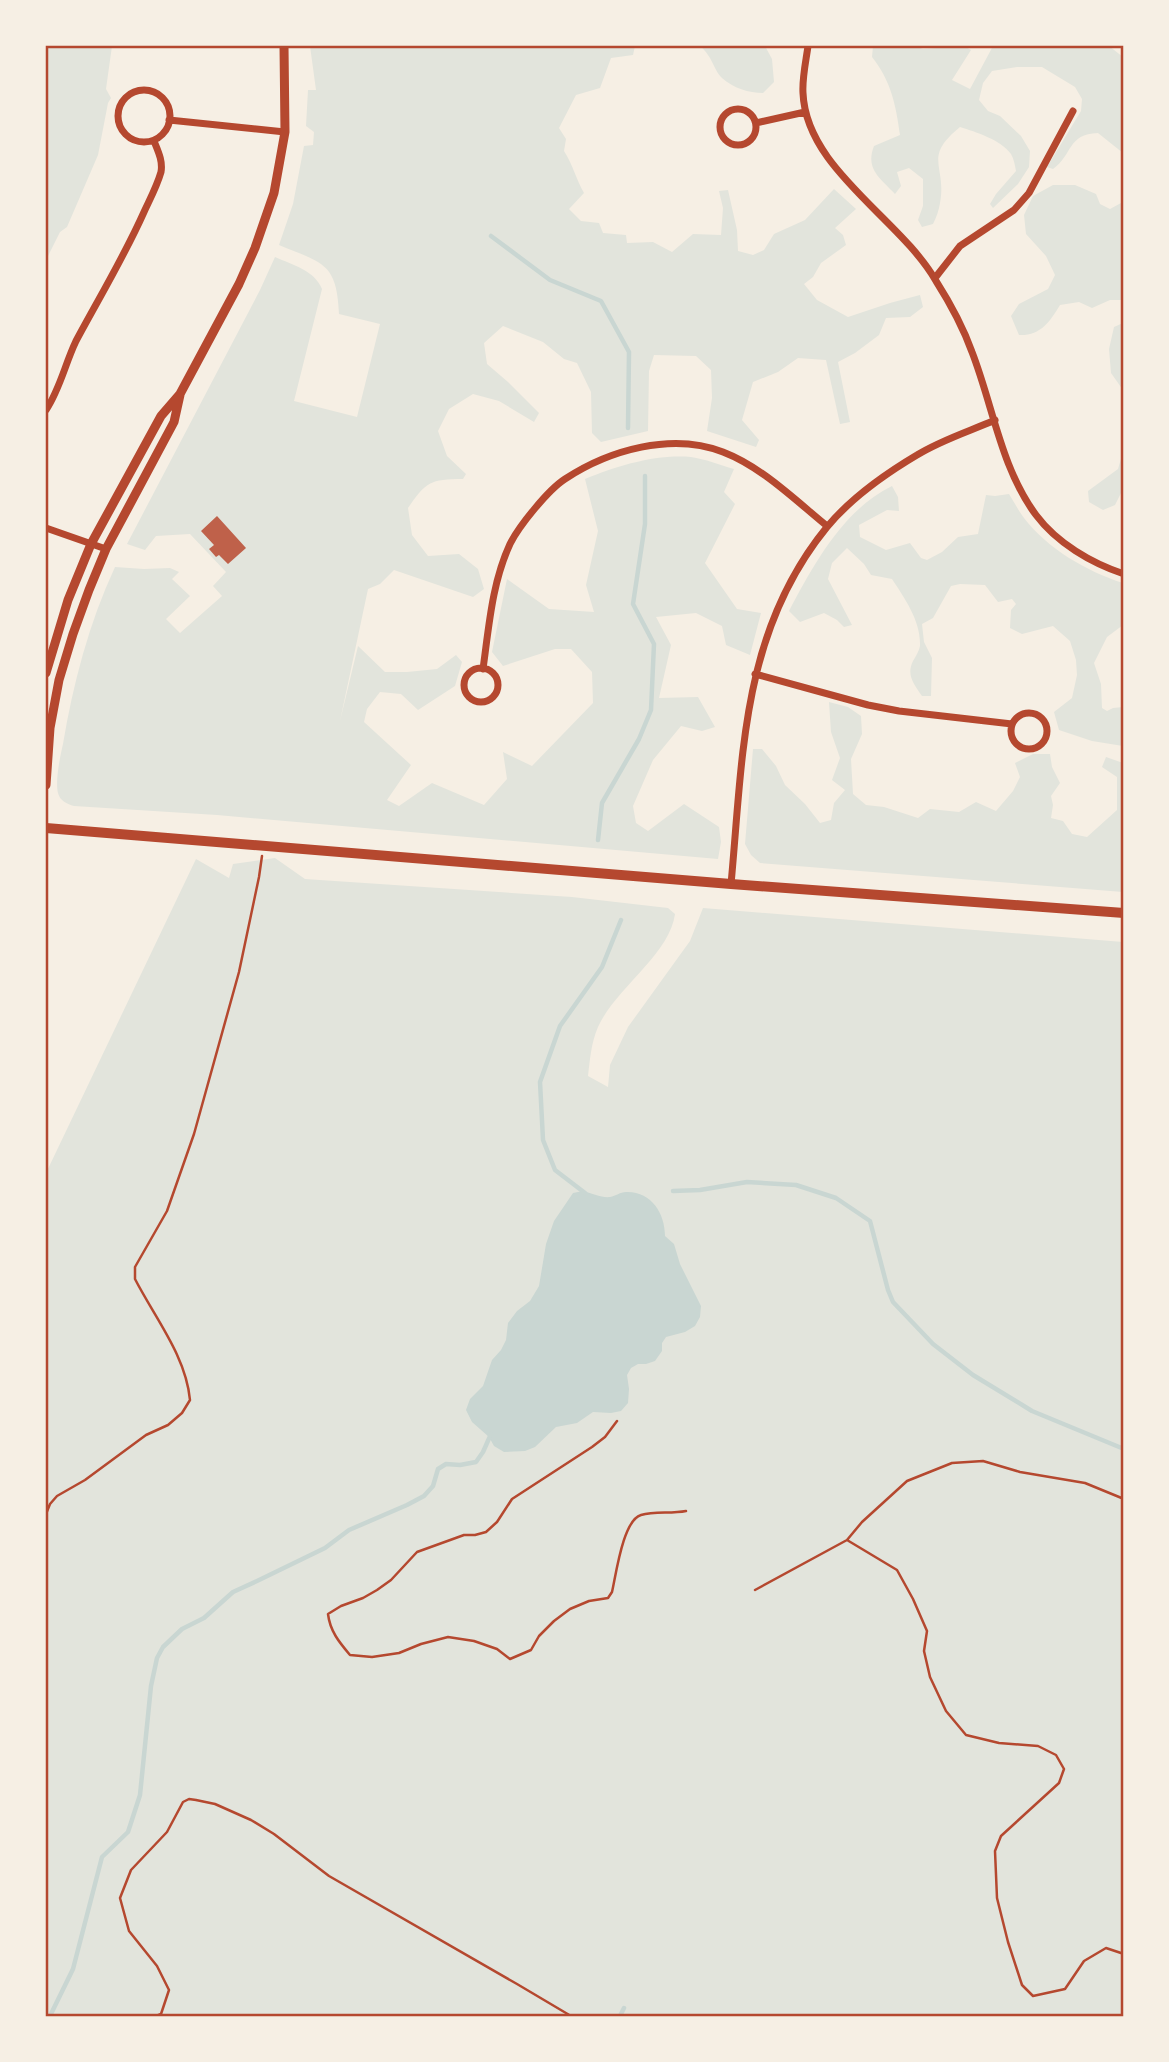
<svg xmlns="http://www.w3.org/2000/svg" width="1169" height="2062" font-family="Rubik,sans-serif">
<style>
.green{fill:#e2e4dc}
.water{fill:#c9d6d2}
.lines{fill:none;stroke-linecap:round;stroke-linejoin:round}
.stream{stroke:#c9d6d2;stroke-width:4.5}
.building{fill:#bf614a}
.path{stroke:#b5482f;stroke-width:2.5}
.minor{stroke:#b5482f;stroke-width:7}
.tertiary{stroke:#b5482f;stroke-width:9}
.secondary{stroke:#b5482f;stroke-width:10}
.neatline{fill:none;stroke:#b5482f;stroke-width:2.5}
</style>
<rect width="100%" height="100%" fill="#f6efe4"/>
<path class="green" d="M 46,46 L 112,46 L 106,89 L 111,98 L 108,103 L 98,155 L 67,227 L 60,232 L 46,260 Z
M 310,46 L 635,46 L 633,55 L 611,58 L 600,88 L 576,95 L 559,128 L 566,139 L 564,151 C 573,165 576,179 584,193 L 569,209 L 581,221 L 599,223 L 603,233 L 626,235 L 627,243 L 653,242 L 672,252 L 693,234 L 721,235 L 723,208 L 719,191 L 728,190 L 737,230 L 738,251 L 753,255 L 764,250 L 774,234 L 805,220 L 834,189 L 856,209 L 835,228 L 843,235 L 846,245 L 821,263 L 813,277 L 804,284 L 817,300 L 848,317 L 890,303 L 920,295 L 923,307 L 910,317 L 886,318 L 879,335 L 855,353 L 838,362 L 850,422 L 840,424 L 826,360 L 798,358 L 778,372 L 753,382 L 742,420 L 759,440 L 756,447 L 707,431 L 712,398 L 711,370 L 696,356 L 654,355 L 649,371 L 648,431 L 601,442 L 592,433 L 591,392 L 577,363 L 564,359 L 543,342 L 503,326 L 484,343 L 487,364 L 508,382 L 539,413 L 534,422 L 499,401 L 473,394 L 449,409 L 438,431 L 447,456 L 466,474 L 463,479 C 430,479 426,482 408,508 L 412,535 L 428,556 L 459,554 L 478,569 L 484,589 L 473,597 L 394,570 L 380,584 L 368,589 L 340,721 L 358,646 L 385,672 L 407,672 L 437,669 L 456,655 L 462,662 L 455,686 L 418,710 L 401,694 L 380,692 L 367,709 L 364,722 L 411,765 L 387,800 L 399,806 L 432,783 L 484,805 L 507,779 L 503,752 L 532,766 L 593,703 L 592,672 L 571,649 L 555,649 L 503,666 L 492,652 L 507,579 L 549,609 L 594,612 L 586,585 L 598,531 L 585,479 C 617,466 655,454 691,457 C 705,459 720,465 734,469 L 724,492 L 735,504 L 705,563 L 737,609 L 761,613 L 750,655 L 726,645 L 722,626 L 696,613 L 656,617 L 671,645 L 659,698 L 698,697 L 715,727 L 702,731 L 681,726 L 653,760 L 633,806 L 636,823 L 648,831 L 684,804 L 719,827 L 721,842 L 718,859 L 217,815 L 74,806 C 67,804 60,801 58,793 C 55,781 60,757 63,744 C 73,684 89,623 115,567 L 144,569 L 170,568 L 179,572 L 172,579 L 190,596 L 166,619 L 180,633 L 222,596 L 213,586 L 226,572 L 190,534 L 156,536 L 145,550 L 127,544 L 260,290 L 275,257 C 293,265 314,270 322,289 L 294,401 L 357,417 L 380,324 L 339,314 C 337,262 322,263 279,245 L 293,204 L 304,146 L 313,145 L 314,132 L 306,126 L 308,90 L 316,90 Z
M 700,46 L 765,46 L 772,59 L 774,82 L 763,93 C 749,93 733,88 722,78 C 713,69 713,57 700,46 Z
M 873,46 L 914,46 L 923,49 L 964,46 L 971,50 L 952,80 L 970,89 L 993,46 L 1109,46 L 1123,57 L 1123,153 L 1098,133 C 1067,134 1073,155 1053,169 L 1047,167 L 1081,111 L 1082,99 L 1075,87 L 1042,67 L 1017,67 L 992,71 L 983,83 L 979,100 L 988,111 L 1000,116 L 1021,136 L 1030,151 L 1029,167 L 1018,184 L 993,208 L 990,204 L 996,194 L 1016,171 C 1015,166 1014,159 1011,154 C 1001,140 976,132 960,127 C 922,158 947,165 940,203 C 939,210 936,218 933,224 L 922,227 L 918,220 L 923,206 L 923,179 L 909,168 L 897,172 L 901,186 L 895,194 C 880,178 865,169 874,146 L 900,135 C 896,105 891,81 872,57 Z
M 1053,185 L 1075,185 L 1096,194 L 1100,204 L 1110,209 L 1121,203 L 1123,198 L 1123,300 L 1110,300 L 1092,308 L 1079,302 L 1060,305 C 1050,322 1040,336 1019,335 L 1011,316 L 1019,304 L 1048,289 L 1055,275 L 1046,256 L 1026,234 L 1024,215 L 1033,196 Z
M 1123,323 L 1123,390 L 1111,373 L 1109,349 L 1114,327 Z
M 1123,452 L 1123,489 L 1115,505 L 1103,510 L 1089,502 L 1088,491 L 1118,469 Z
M 892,486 L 898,497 L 899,511 L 887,510 L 859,525 L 860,537 L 886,550 L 910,543 L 921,558 L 927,560 L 942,552 L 958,537 L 978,534 L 986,495 L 995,496 L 1009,494 C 1014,502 1018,510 1024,518 C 1048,549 1086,571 1123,583 L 1123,625 L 1107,637 L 1094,663 L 1101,684 L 1102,708 L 1107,711 L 1113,708 L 1123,707 L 1123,746 L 1092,741 L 1059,730 L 1054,712 L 1072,698 L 1077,675 L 1076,660 L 1070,641 L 1053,626 L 1022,634 L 1010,628 L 1011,610 L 1016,604 L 1012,599 L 998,602 L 985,585 L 960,584 L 951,586 L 933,618 L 922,624 L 924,642 L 932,658 L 931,696 L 922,696 C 914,684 906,675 913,661 C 916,656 919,651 920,646 C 921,621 905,599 892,579 L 871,575 L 864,564 L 847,548 L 832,563 L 828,579 L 852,625 L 844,627 L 837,620 L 824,613 L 800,622 L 789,611 C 814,564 843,510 892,486 Z
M 829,702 L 848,707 L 861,716 L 862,734 L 851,759 L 853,794 L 866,805 L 884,807 L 918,818 L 930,809 L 959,812 L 976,802 L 996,811 L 1013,791 L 1020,777 L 1015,763 L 1033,754 L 1050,754 L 1052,767 L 1060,783 L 1051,796 L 1053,805 L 1051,818 L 1063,821 L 1072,834 L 1087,837 L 1117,810 L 1117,777 L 1102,767 L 1106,757 L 1123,763 L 1123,892 L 760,863 L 751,855 L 745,844 L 753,749 L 762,749 L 776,766 L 785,785 L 805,804 L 820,823 L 831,820 L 834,803 L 845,790 L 832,780 L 840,758 L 831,732 Z
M 275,858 L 305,879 L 572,897 L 668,908 L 675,914 C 670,954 615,989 598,1027 C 591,1043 590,1060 588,1076 L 608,1087 L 610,1065 L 628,1027 L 690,941 L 703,908 L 1123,942 L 1123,2016 L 46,2016 L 46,1173 L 196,859 L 229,878 L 233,864 Z"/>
<path class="water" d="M 583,1191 C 591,1193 602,1198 610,1197 C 616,1196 620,1192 626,1192 C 651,1191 665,1213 665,1236 L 674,1244 L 680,1264 L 701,1306 L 700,1317 L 695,1326 L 685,1332 L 666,1337 L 662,1343 L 662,1351 L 655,1361 L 646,1364 L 638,1364 L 631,1368 L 627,1375 L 629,1389 L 628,1403 L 621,1411 L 611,1413 L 593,1412 L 577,1423 L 556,1427 L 535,1447 L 525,1451 L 504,1452 L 494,1446 L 489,1437 L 472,1422 L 466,1410 L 470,1399 L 483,1386 L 492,1360 L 501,1350 L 506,1340 L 508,1323 L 517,1311 L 530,1301 L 539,1286 L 546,1244 L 554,1221 L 573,1193 Z"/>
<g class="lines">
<path class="stream" d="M 491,236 L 550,280 L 601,301 L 629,352 L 628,428
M 598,840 L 602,803 L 639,739 L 651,710 L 654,644 L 633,604 L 645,524 L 645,476
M 673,1191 L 700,1190 L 747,1182 L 796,1185 L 836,1198 L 870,1221 L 888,1290 L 893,1302 L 933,1344 L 973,1375 L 1032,1411 L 1124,1449
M 585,1193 L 555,1170 L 543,1140 L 540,1082 L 560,1026 L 602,967 L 621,920
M 50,2016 L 73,1969 L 102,1857 L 128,1832 L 140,1795 L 151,1686 L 157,1658 L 163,1647 L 182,1629 L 204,1618 L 233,1592 L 257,1581 L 325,1548 L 349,1530 L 407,1505 L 424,1496 L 433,1486 L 438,1469 L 446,1464 L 460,1465 L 476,1462 L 483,1452 L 491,1434
M 620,2016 L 624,2008"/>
</g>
<path class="building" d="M 217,516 L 246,548 L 228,564 L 219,555 L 216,557 L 209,549 L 214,545 L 201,531 Z"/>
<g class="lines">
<path class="path" d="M 617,1421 L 605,1437 L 592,1447 L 512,1499 L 497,1522 L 486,1532 L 475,1535 L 464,1535 L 417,1552 L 391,1580 L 377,1590 L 363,1598 L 341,1606 L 328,1614 C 330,1631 339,1642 350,1655 L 372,1657 L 399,1653 L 421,1644 L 448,1637 L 474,1641 L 497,1649 L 510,1659 L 531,1650 L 539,1636 L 554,1621 L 570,1609 L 589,1601 L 608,1598 L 612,1592 C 616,1575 623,1520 641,1515 C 655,1511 671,1514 686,1511
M 46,1514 L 50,1504 L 57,1496 L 85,1480 L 146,1435 L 168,1425 L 182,1413 L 190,1400 C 186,1356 155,1318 135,1279 L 135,1267 L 167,1211 L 194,1134 L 239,972 L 259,877 L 262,856
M 847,1540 L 897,1570 L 913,1599 L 927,1631 L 924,1651 L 930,1677 L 946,1711 L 966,1735 L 999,1743 L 1038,1746 L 1056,1755 L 1064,1769 L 1059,1783 L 1001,1836 L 995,1851 L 997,1898 L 1008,1942 L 1022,1985 L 1033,1996 L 1065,1989 L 1084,1961 L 1106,1948 L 1124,1954
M 755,1590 L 847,1540 L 862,1522 L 907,1481 L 952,1463 L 983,1461 L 1020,1472 L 1085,1483 L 1124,1499
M 156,2016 L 161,2014 L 169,1990 L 157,1966 L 129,1931 L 120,1898 L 131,1870 L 167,1832 L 183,1802 L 189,1799 L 196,1800 L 215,1804 L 251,1820 L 274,1834 L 329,1876 L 517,1984 L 571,2016"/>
<path class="minor" d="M 808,46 C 806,61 802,78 803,93 C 806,169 900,218 936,281 C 950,303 963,327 972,352 C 993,406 1001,468 1036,515 C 1057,543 1091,563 1124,574
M118 116a26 26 0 1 1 52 0a26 26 0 1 1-52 0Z
M720 127a18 18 0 1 1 36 0a18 18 0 1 1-36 0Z
M 169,120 L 285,132
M 756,123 L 805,112
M 935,278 L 960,246 L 1014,210 L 1029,193 L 1073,111
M 46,410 C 60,389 65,364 76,341 C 99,298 124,257 144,212 C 150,199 157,186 161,172 C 163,161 158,151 154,141
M 46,528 L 106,549
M464 685a17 17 0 1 1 34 0a17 17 0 1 1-34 0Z
M 483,669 C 489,626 492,583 510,544 C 519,526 548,490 565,479 C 609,450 672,432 723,452 C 762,467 795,500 827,526
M 755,674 L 868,705 L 899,711 L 1012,724
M1011 731a18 18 0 1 1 36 0a18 18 0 1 1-36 0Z
M 731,884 C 743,757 741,632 827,527 C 851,498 885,474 917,455 C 941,440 970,431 995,420"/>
<path class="tertiary" d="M 46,673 L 68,600 L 91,544 L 161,416 L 180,394 L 239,284 L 255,248 L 274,193 L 285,132 L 284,46
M 46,785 L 50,728 L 59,680 L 73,634 L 89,590 L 106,549 L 174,422 L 180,395"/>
<path class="secondary" d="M 46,828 L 731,884 L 1124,913"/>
</g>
<rect width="1169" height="2062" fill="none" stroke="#f6efe4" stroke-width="94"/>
<rect x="47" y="47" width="1075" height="1968" class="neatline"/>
</svg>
